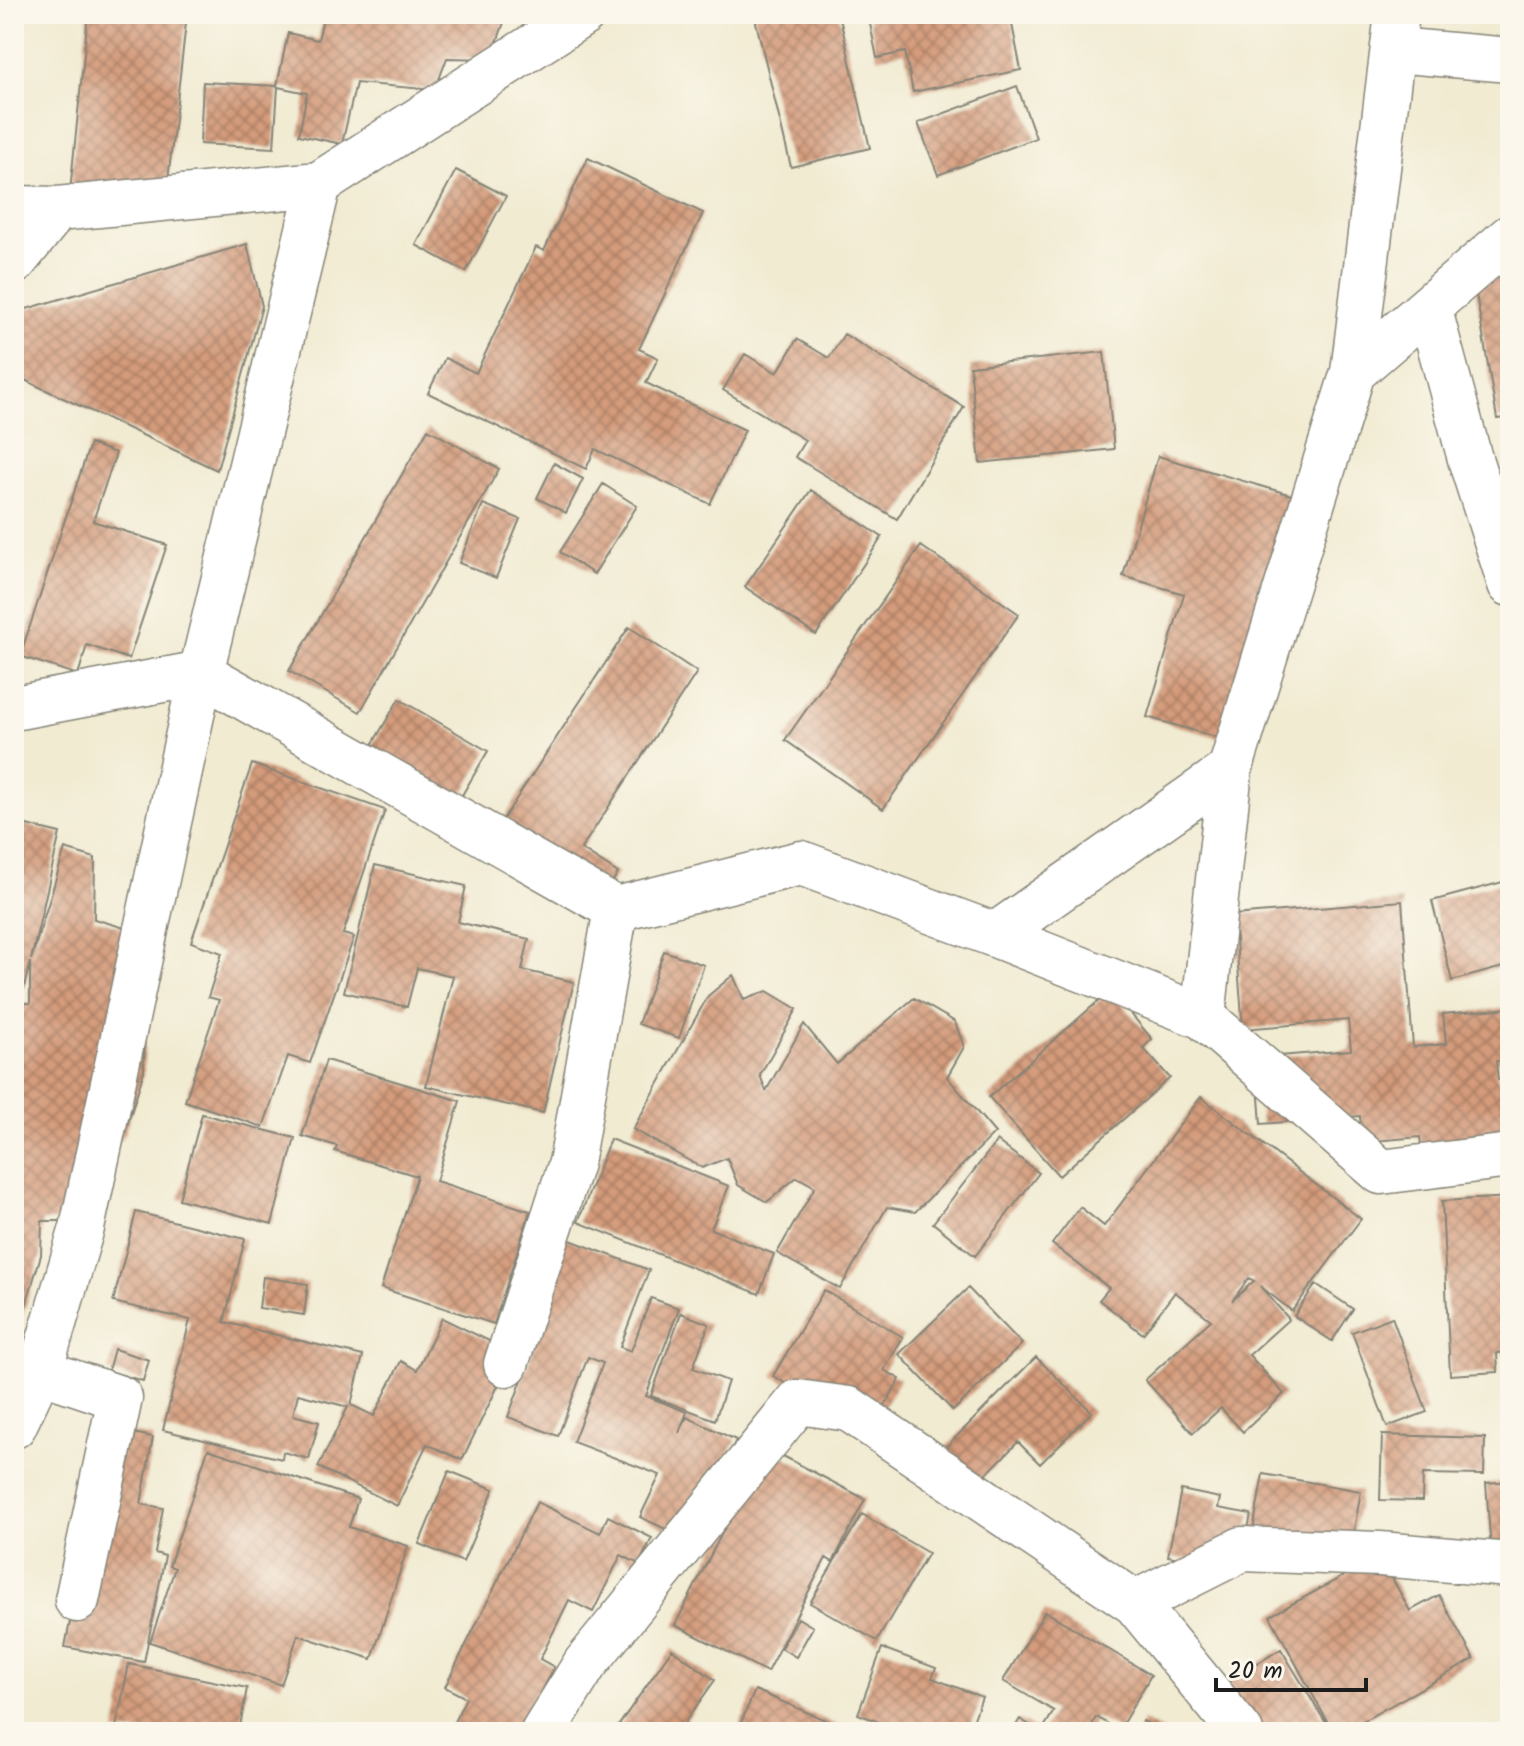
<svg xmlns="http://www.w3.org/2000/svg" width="1524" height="1746" font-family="Kalam,sans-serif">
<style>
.building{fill:url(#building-cross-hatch);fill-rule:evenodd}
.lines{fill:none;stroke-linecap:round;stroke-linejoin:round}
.minor-casing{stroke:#868477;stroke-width:47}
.minor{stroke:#fff;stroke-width:44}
</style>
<defs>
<pattern id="building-cross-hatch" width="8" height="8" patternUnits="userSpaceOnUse" patternTransform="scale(2)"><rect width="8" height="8" fill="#d49b7b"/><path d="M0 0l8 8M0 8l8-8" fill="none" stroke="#ab7e64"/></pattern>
</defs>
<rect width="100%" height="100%" fill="#fbf7ec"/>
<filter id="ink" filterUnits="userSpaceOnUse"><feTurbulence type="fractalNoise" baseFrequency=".0125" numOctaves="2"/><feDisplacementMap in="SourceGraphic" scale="16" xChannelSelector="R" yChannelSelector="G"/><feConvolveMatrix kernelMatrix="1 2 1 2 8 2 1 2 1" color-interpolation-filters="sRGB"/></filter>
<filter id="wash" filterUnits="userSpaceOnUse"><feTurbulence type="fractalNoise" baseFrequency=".006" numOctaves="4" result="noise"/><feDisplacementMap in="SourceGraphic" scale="32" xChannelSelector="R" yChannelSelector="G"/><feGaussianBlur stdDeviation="1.8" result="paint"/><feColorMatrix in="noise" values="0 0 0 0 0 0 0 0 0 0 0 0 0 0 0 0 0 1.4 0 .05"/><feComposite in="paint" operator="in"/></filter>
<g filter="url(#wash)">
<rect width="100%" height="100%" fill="#f1ebd2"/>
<g id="blocks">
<path class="building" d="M 88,14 L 187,14 L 167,189 L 70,192 Z
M 324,14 L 507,14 L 491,59 L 447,58 L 435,90 L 356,83 L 342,144 L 299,135 L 307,93 L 278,87 L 274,148 L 200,144 L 203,82 L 277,86 L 288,33 L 318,40 Z
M 754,14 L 839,14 L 870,148 L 791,167 Z
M 868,14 L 1010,14 L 1021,70 L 913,92 L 905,52 L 877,58 Z
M 14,78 L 19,78 L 16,115 L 14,115 Z
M 1017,86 L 1036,138 L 938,175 L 918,123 Z
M 588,158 L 703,213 L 639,349 L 658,358 L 646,383 L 745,430 L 710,504 L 595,449 L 586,469 L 428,393 L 445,358 L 476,373 L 536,247 L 544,251 Z
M 456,170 L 506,196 L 466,272 L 416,245 Z
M 247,244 L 262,306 L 217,470 L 14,375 L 14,330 L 26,309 Z
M 1510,264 L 1510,417 L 1497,419 L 1472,270 Z
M 844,334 L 964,407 L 897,519 L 795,457 L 805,440 L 723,390 L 745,354 L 777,373 L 797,339 L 829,358 Z
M 1104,352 L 1114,449 L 980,463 L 970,366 Z
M 428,429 L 499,469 L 360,712 L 289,671 Z
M 90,444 L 116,453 L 93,521 L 167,545 L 129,659 L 87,645 L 78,675 L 20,656 Z
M 14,447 L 20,448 L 15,471 L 14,470 Z
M 1158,456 L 1298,497 L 1226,740 L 1147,717 L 1184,594 L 1123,576 Z
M 554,463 L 583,479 L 566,513 L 537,498 Z
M 1510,477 L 1510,571 L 1492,480 Z
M 603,484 L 637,506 L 594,574 L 560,552 Z
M 811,490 L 882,537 L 816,635 L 745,587 Z
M 483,504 L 520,519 L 496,578 L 459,563 Z
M 921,546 L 1019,614 L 883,809 L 785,740 Z
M 629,627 L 697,672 L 581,849 L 618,873 L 593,912 L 488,842 Z
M 399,699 L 488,751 L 445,824 L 356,772 Z
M 252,764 L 385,810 L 343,934 L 354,937 L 310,1063 L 288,1056 L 263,1127 L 185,1101 L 219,1000 L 208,997 L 222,953 L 191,942 Z
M 14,822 L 60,833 L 31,960 L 65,849 L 95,858 L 94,919 L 146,934 L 144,1071 L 125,1132 L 69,1221 L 42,1221 L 41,1255 L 15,1341 L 14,1003 L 30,1003 L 30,962 L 24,988 L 14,985 Z
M 375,865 L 466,886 L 458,922 L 529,939 L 522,970 L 574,982 L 543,1113 L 426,1086 L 453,976 L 417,968 L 407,1007 L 344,992 Z
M 1510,880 L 1510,965 L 1452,981 L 1432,901 Z
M 1402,901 L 1413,1047 L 1446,1044 L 1443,1014 L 1510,1008 L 1510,1060 L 1496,1061 L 1498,1080 L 1510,1079 L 1510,1159 L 1423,1166 L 1420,1137 L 1362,1142 L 1360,1116 L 1261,1124 L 1256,1058 L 1351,1050 L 1348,1020 L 1243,1029 L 1234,915 Z
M 664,951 L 704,965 L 679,1038 L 638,1024 Z
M 733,975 L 744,1000 L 767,991 L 797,1009 L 760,1075 L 766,1091 L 804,1024 L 837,1064 L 914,998 L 955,1022 L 964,1047 L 947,1077 L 995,1133 L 915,1212 L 887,1207 L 840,1289 L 777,1253 L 815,1187 L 797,1177 L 767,1202 L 738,1185 L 727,1158 L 702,1168 L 633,1129 L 708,996 Z
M 1111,990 L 1152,1039 L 1143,1048 L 1170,1078 L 1059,1176 L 989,1097 Z
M 326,1060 L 460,1101 L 436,1181 L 530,1211 L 494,1324 L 381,1288 L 417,1176 L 335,1151 L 337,1146 L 302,1136 Z
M 1201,1097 L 1361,1219 L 1292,1311 L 1260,1286 L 1289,1319 L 1249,1355 L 1284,1394 L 1243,1432 L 1221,1408 L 1193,1433 L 1145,1380 L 1211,1320 L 1175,1292 L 1143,1334 L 1099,1300 L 1109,1288 L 1052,1244 L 1080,1207 L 1104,1226 ZM 1249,1278 L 1254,1281 L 1232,1301 Z
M 202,1114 L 295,1138 L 272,1224 L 179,1199 Z
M 610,1139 L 729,1186 L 711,1229 L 774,1254 L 759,1294 L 578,1222 Z
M 997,1141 L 1039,1173 L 975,1256 L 933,1223 Z
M 1510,1197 L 1510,1352 L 1497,1353 L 1498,1372 L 1450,1375 L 1442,1201 Z
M 136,1212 L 245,1239 L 224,1322 L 363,1356 L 351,1405 L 374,1416 L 401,1361 L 417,1370 L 442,1318 L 514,1353 L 462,1460 L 427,1444 L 397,1506 L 318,1467 L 348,1407 L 298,1394 L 293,1415 L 319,1422 L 309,1459 L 283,1452 L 282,1459 L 163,1430 L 190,1320 L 113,1302 Z
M 565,1238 L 649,1270 L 620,1347 L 631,1351 L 651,1298 L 679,1308 L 646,1396 L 687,1412 L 679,1433 L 687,1417 L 736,1440 L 689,1540 L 640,1517 L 660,1475 L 573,1442 L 603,1363 L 588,1357 L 558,1436 L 508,1417 L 537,1340 L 528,1336 Z
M 263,1277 L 308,1284 L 304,1315 L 259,1308 Z
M 1316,1284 L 1353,1309 L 1332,1341 L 1294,1316 Z
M 968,1288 L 1022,1344 L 953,1411 L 899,1354 Z
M 824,1290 L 903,1337 L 884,1370 L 900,1379 L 869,1432 L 773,1376 Z
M 681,1313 L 709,1324 L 693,1368 L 728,1381 L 715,1420 L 651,1396 Z
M 1392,1317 L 1427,1412 L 1387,1427 L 1352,1332 Z
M 114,1349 L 149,1360 L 143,1381 L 108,1371 Z
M 1036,1357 L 1092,1412 L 1040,1464 L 1018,1442 L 967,1494 L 933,1460 Z
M 108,1428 L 153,1437 L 141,1504 L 163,1508 L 155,1553 L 165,1556 L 144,1662 L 65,1647 Z
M 1382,1435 L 1485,1438 L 1484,1475 L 1423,1474 L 1422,1501 L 1380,1500 Z
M 766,1447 L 865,1499 L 833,1562 L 826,1558 L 767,1672 L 675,1625 Z
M 208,1449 L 358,1499 L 349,1527 L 408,1546 L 372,1659 L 298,1635 L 281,1685 L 150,1642 L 175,1568 L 169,1566 Z
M 449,1471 L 494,1489 L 463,1562 L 419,1544 Z
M 1263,1474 L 1361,1491 L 1347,1570 L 1249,1553 Z
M 1510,1481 L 1510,1563 L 1492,1564 L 1486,1483 Z
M 1181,1490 L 1220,1498 L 1218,1508 L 1251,1514 L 1240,1570 L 1168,1556 Z
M 537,1502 L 600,1533 L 608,1516 L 652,1538 L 639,1564 L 621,1555 L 593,1612 L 569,1600 L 540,1659 L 554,1667 L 522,1732 L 449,1732 L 466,1698 L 445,1687 Z
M 862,1514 L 928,1553 L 877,1641 L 810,1603 Z
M 1380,1556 L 1410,1611 L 1439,1595 L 1474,1659 L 1343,1732 L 1333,1732 L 1270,1616 Z
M 1045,1611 L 1151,1675 L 1119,1730 L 1096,1717 L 1088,1732 L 1041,1732 L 1054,1711 L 1003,1681 Z
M 798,1618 L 813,1627 L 796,1657 L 781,1648 Z
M 882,1648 L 936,1668 L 932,1678 L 982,1697 L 969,1732 L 905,1732 L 858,1714 Z
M 672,1649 L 715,1680 L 678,1732 L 614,1732 Z
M 1281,1649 L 1329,1728 L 1322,1732 L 1219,1732 L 1199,1699 Z
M 129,1664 L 247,1688 L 239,1732 L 115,1732 Z
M 755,1690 L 837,1725 L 834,1732 L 737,1732 Z
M 1020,1719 L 1041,1732 L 1012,1732 Z
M 1143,1721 L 1166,1732 L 1138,1732 Z"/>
</g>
</g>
<g filter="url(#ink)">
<use href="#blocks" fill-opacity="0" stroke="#868477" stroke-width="2"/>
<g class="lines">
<defs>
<path id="minor" d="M 1394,50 L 1510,60
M 14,208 L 57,209 L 319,184 L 583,14
M 14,262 L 57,209
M 1429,307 L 1470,459 L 1510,584
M 1353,372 L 1510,237
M 14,708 L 201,673 L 616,909 L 801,863 L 995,935 L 1230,770 L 1353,372 L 1397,14
M 995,935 L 1203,1017 L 1381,1172 L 1510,1156
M 1203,1017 L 1230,770
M 506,1364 L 571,1163 L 616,909
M 40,1371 L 120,1398 L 77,1600
M 14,1426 L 40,1371 L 82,1228 L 201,673 L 319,184
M 1135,1603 L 1242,1549 L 1380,1554 L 1510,1565
M 543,1732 L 585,1664 L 798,1402 L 849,1409 L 1135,1603 L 1241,1732"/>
</defs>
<use href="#minor" class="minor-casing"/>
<use href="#minor" class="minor"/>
</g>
</g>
<rect width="1524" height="1746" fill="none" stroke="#fbf7ec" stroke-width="48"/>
<path d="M1216 1678v12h150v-12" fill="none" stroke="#1c1c1c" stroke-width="4"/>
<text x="1228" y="1678" font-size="24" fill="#1c1c1c" stroke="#fbf7ec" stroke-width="6" paint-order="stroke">20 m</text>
</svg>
